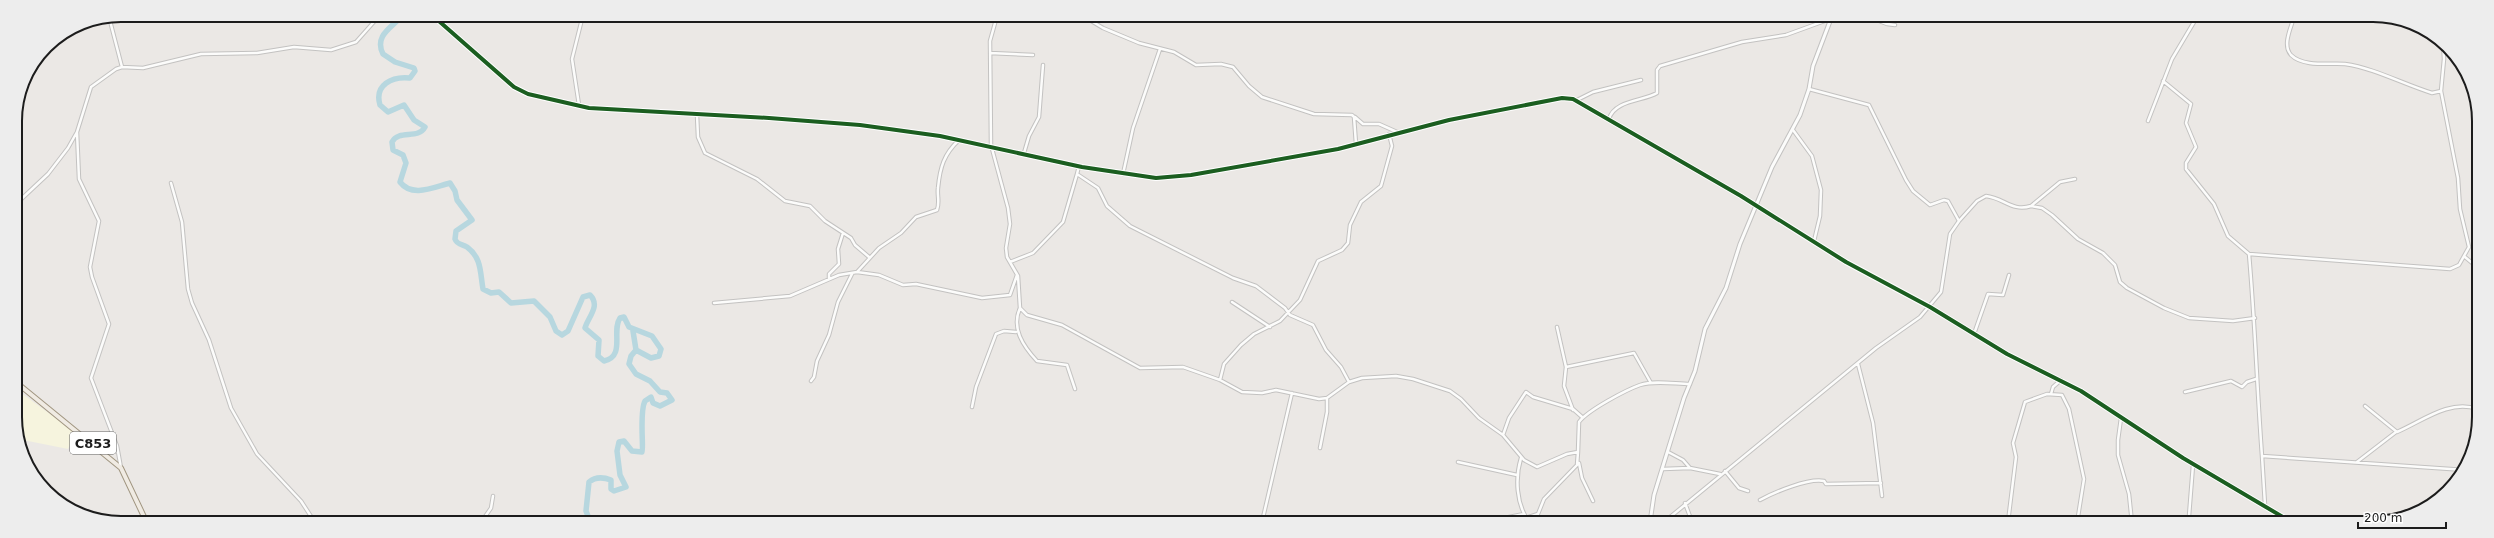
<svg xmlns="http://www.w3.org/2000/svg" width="2494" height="538" font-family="'DejaVu Sans',sans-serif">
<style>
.education{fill:#f6f4de}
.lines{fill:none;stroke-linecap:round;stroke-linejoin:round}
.river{stroke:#b7d7df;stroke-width:5.5}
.minor-casing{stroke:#c3c2c1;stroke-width:4.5}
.tertiary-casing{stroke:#c3c2c1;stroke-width:5}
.primary-casing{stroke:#a19681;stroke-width:6}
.minor{stroke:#fcfcfb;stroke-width:2.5}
.tertiary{stroke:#fcfcfb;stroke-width:3}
.primary{stroke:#f0ebe3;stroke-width:4}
.cycleway-casing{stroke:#fff;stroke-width:6}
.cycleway{stroke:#1b5e20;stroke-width:4}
.labels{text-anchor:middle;stroke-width:4;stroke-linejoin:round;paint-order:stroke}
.shield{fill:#fff;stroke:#606060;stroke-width:1}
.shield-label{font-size:13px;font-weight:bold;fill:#1c1c1c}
.rim{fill:none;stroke:#1c1c1c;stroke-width:2}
</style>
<rect width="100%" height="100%" fill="#ebe8e5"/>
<path class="education" d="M 17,390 L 76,433 L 68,449 L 18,439 Z"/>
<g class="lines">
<path class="river" d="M 419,15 L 412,18 L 401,17 C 391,28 374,36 383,54 L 395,62 L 414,68 L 415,71 L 410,78 C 392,76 374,85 380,105 L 388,112 L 404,105 L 414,120 L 425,127 C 418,140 399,129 392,142 L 393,150 L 403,155 L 406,163 L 400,182 C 412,198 434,187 450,183 L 455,191 L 457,200 L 472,220 L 456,231 L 455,239 C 457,245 462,244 467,247 C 482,258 480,273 483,289 L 491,293 L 499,292 L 511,303 L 534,301 L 550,317 L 556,331 L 562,335 L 568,331 L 583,297 L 590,295 C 601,306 588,317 585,328 L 599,340 L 598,356 L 604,361 C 626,356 611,331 620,318 L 624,317 L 629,327 L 652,336 L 661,349 L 659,356 L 651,358 L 636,350 L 631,356 L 629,364 L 636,374 L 650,381 L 660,392 L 667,393 L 672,400 L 660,406 L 653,403 L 651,397 L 645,401 C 639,412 644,450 642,452 L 632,451 L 624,441 L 619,442 L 617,451 L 620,475 L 626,487 L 614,491 L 611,489 L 611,480 C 603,477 595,477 589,482 L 586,511 L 590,521
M 633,331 L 636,350"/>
<defs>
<path id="minor" d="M 432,15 L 514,87 L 528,94 L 589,108 L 769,118 L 860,125 L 940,136 L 1082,167 L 1156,178 L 1191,175 L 1338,149 L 1449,120 L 1562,98 L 1573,99 L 1741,196 L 1846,262 L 1930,307 L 2007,354 L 2081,391 L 2183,458 L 2293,523
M 997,16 L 990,41 L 991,145 L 1008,208 L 1010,224 L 1006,248 L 1007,257 L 1018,276 L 1020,308 L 1027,315 L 1062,325 L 1140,368 L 1183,367 L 1220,380 L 1242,392 L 1262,393 L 1276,390 L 1319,399 L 1327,398 L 1349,382 L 1362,378 L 1396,376 L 1413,379 L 1450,391 L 1461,399 L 1479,418 L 1503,435 L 1524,460 L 1537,467 L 1567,454 L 1578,452 L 1579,422 C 1588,410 1626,390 1640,385 C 1655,380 1675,384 1690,384
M 1083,16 L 1103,28 L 1139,43 L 1174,52 L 1196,65 L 1221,64 L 1233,67 L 1249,86 L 1262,97 L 1314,114 L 1352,115 L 1354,117 L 1356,144
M 109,17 L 122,67
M 1869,17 L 1887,24 L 1895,25
M 2294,17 C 2291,28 2282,45 2291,55 C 2303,67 2329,63 2345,64 C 2374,68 2403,84 2432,93 L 2441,91
M 2312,17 L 2326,20 L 2329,17
M 990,53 L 1033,55
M 2163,81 L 2191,104 L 2186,123 L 2196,147 L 2186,163 L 2186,169 L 2214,204 L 2228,236 L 2249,254 C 2255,322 2257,389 2262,456
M 1809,89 L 1869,105 L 1906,180 L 1913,191 L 1930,205 L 1944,200 L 1948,201 L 1959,221
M 1577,100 L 1593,92 L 1641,80
M 579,105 L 572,59 L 583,15
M 697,115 L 698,137 L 705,153 L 757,179 L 785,201 L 810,206 L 825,221 L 851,238 L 855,245 L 869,257
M 1355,117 L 1363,124 L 1379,124 L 1397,132
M 1609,119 C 1614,100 1644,101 1657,93 L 1657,70 L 1660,66 L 1742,42 L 1786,35 L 1830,19
M 2148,121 L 2172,59 L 2197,17
M 1793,130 L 1812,156 L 1821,190 L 1820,216 L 1814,241
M 77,132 L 79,179 L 99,221 L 90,267 L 92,277 L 109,324 L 91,378 L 117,446 L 121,468
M 1024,153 L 1029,136 L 1039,117 L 1043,65
M 1079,166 L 1077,174 L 1098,188 L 1107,206 L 1130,226 L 1233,278 L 1256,286 L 1285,308 L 1290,315 L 1313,325 L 1326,350 L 1341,367 L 1349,382
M 1123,174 L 1133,128 L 1160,49
M 171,183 L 182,222 L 188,289 L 192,303 L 209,340 L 231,408 L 257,454 L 301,501 L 314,521
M 16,204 L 48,174 L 68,148 L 77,132 L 91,87 L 116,69 L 122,67 L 143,68 L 201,54 L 257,53 L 294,47 L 331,50 L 356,42 L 380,15
M 2031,206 L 2042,208 L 2052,215 L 2078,239 L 2103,253 L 2115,265 L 2120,282 L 2127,288 L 2164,308 L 2189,318 L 2233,321 L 2255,318
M 2249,254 L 2450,269 L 2459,265 L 2469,247 L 2460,209 L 2458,178 L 2441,91 L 2444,59 L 2443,43
M 2465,257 L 2477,267
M 1010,262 L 1033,253 L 1063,222 L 1077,174
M 857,272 L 879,248 L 901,233 L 916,217 L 937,210 C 940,202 937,196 938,188 C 940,167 944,154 959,140
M 829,279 L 829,274 L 839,264 L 838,249 L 843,233
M 1232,302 L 1270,327
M 714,303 L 790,296 L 839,275 L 857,272 L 879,275 L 903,285 L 916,284 L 982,298 L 1010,295 L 1017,275
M 1020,308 C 1011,328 1023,346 1037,361 L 1067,365 L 1075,389
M 1557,327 L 1566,367 L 1564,386 L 1573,410
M 1974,334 L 1988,294 L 2003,295 L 2009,275
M 1858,364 L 1873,423 L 1882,496
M 1566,367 L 1634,353 L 1651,383
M 1220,380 L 1224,364 L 1241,345 L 1254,334 L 1280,321 L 1300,300 L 1318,261 L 1342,250 L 1348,243 L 1350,225 L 1361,202 L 1381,186 L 1392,146 L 1389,134
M 811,381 L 814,377 L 817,361 L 829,335 L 838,302 L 852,274
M 2185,392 L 2231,381 L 2242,387 L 2247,382 L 2256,379
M 2051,394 L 2053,387 L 2061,380
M 2365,406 L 2397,432 C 2421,422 2449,399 2477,409
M 972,407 L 976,387 L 996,334 L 1004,331 L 1016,332
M 2121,418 L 2118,440 L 2118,455 L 2129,494 L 2132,523
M 1503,435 L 1509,418 L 1526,392 L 1533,397 L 1573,409 L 1582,417
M 1320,448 L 1327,412 L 1327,398
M 1668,452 L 1683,460 L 1690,468
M 1521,458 C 1515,478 1516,504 1529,522
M 1458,462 L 1517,475
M 2357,462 L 2396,432
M 1579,463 L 1582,478 L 1593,501
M 1663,469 L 1690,468 L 1720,474
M 1725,471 L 1739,488 L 1748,491
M 1760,500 C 1775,492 1808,478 1824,481 L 1826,484 L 1881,483
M 1685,503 L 1692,522
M 2265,505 L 2262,456 L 2465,470
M 2189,516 L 2193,465
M 1526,518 L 1538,514 L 1544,499 L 1577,465 L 1578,452
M 482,521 L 491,508 L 493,496
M 1234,522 L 1245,522
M 1262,522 L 1292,393
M 1485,522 L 1524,514
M 1664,522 L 1876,348 L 1920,317 L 1941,292 L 1950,234 L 1959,221 L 1977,201 L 1986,196 C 2004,198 2012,212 2031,206 L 2060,182 L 2075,179
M 2008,522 L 2016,457 L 2013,443 L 2025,402 L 2047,394 L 2062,395 L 2069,409 L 2084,479 L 2077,523"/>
<path id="tertiary" d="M 1650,522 L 1654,495 L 1684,398 L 1695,371 L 1705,329 L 1726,288 L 1740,244 L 1772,167 L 1800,115 L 1809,89 L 1813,66 L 1832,16"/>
<path id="primary" d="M 17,383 L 121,468 L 146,521"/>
</defs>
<use href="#minor" class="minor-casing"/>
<use href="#tertiary" class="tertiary-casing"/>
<use href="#primary" class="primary-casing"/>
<use href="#minor" class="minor"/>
<use href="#tertiary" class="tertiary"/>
<use href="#primary" class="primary"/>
<defs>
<path id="cycleway" d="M 432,15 L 514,87 L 528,94 L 589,108 L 769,118 L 860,125 L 940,136 L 1082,167 L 1156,178 L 1191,175 L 1338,149 L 1449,120 L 1562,98 L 1573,99 L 1741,196 L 1846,262 L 1930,307 L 2007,354 L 2081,391 L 2183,458 L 2293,523"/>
</defs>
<use href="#cycleway" class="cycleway-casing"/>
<use href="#cycleway" class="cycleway"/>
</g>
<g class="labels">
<rect class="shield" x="70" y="432" width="46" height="22" rx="3"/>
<g class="shield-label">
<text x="93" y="448">C853</text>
</g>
</g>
<path d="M0 0H2494V538H0ZM121 22H2373A99 99 0 0 1 2472 121V417A99 99 0 0 1 2373 516H121A99 99 0 0 1 22 417V121A99 99 0 0 1 121 22Z" fill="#ededed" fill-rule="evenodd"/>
<path class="rim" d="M121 22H2373A99 99 0 0 1 2472 121V417A99 99 0 0 1 2373 516H121A99 99 0 0 1 22 417V121A99 99 0 0 1 121 22Z"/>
<path d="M2358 522v6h88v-6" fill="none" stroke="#1c1c1c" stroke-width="2"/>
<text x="2364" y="522" font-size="12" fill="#1c1c1c" stroke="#ffffff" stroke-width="3" paint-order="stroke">200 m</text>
</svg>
